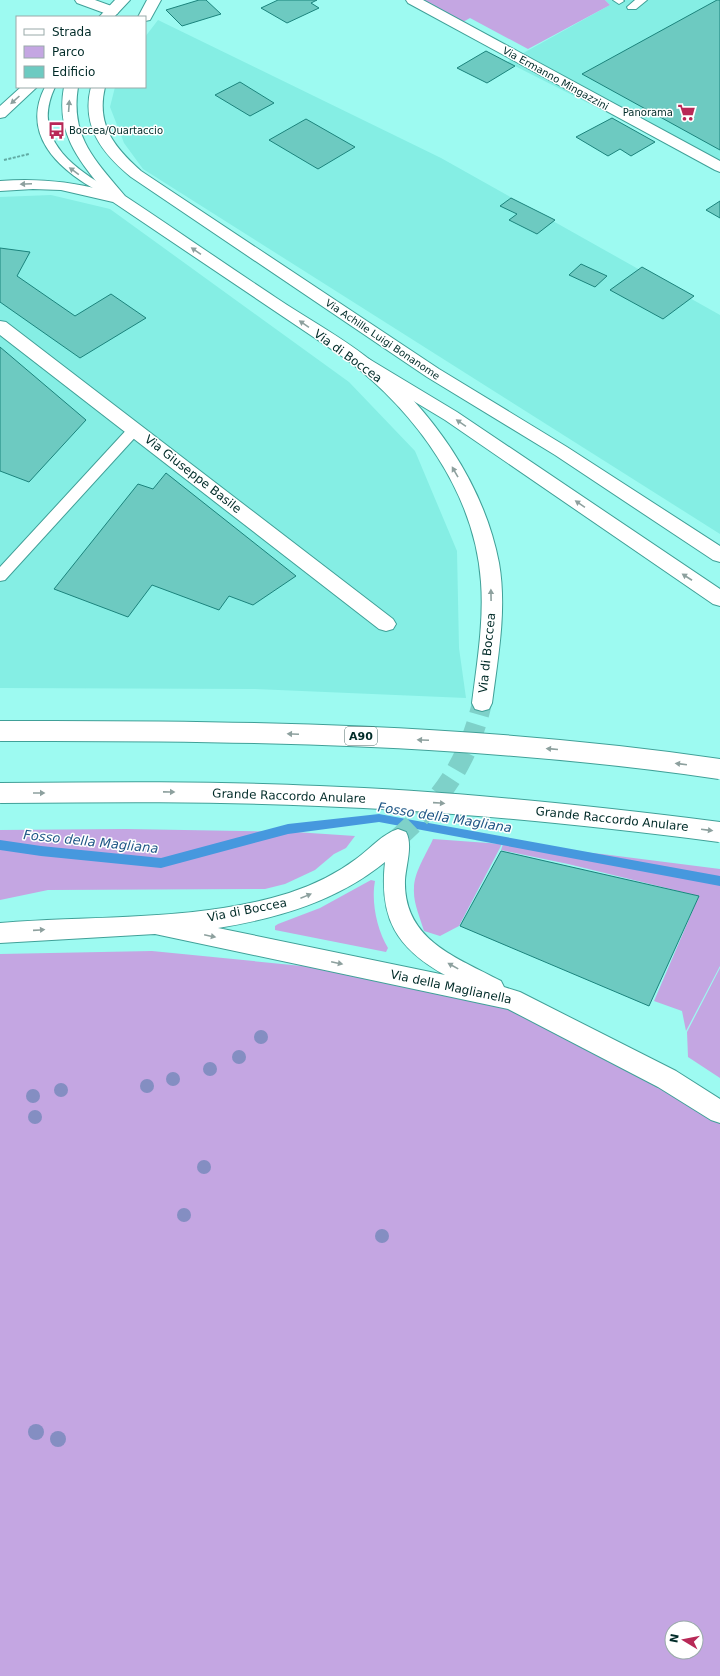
<svg xmlns="http://www.w3.org/2000/svg" width="720" height="1676" font-family="'DejaVu Sans',sans-serif">
<style>
.built{fill:#85eee4}
.green{fill:#c4a6e2;fill-rule:evenodd}
.lines{fill:none;stroke-linecap:round;stroke-linejoin:round}
.stream{fill:#4698de;fill-rule:evenodd}
.building{fill:#6dcac1;stroke:#1b837c}
.secondary-tunnel{stroke:#7ed1c9;stroke-width:20;stroke-dasharray:20 10;stroke-linecap:butt}
.service-casing{stroke:#40a098;stroke-width:2}
.minor-casing{stroke:#40a098;stroke-width:2}
.secondary-casing{stroke:#40a098;stroke-width:2}
.motorway-casing{stroke:#40a098;stroke-width:2}
.path{stroke:#60aaa3;stroke-width:2;stroke-dasharray:3 1.5;stroke-linecap:butt}
.service{fill:#fff;fill-rule:evenodd}
.minor{fill:#fff;fill-rule:evenodd}
.secondary{fill:#fff;fill-rule:evenodd}
.motorway{fill:#fff;fill-rule:evenodd}
.motorway-bridge-casing{stroke:#40a098;stroke-width:22;stroke-linecap:butt}
.motorway-bridge{stroke:#fff;stroke-width:20}
.tree{fill:#848ec2}
.oneway{fill:#8da09e}
.labels{text-anchor:middle;stroke-width:3;stroke-linejoin:round;paint-order:stroke}
.far-street-label{font-size:10px;fill:#012b28;stroke:#fff}
.far-poi-label{font-size:10px;fill:#012b28;stroke:#fff;text-anchor:end}
.shield{fill:#fff;stroke:#4d6b68;stroke-width:1}
.shield-label{font-size:11px;font-weight:bold;fill:#012b28}
.street-label{font-size:12px;fill:#012b28;stroke:#fff}
.water-label{font-size:13px;font-style:italic;fill:#205887;stroke:#fff}
</style>
<rect width="100%" height="100%" fill="#9dfaf1"/>
<path class="built" d="M 605,0 L 720,0 L 720,170 L 507,62 L 610,5 Z
M 158,20 L 441,158 L 720,315 L 720,534 L 143,169 L 124,143 L 110,107 L 115,87 L 145,87 L 145,37 Z
M 51,195 L 110,209 L 349,382 L 415,451 L 457,551 L 459,648 L 466,698 L 255,689 L 0,688 L 0,197 Z"/>
<path class="green" d="M 423,0 L 605,0 L 610,5 L 528,49 L 470,18 L 463,22 Z
M 126,829 L 295,832 L 355,836 L 346,848 L 334,854 L 315,870 L 285,884 L 265,889 L 48,890 L 0,900 L 0,830 Z
M 433,839 L 502,844 L 459,926 L 440,936 L 424,931 C 420,917 413,903 414,888 C 414,872 427,853 433,839 Z
M 503,844 L 602,854 L 720,869 L 720,966 L 686,1031 L 682,1011 L 654,1001 L 699,896 L 568,864 L 501,850 Z
M 371,880 L 375,881 C 371,902 377,930 388,948 L 386,952 L 275,930 L 275,926 L 278,924 L 320,908 Z
M 152,951 L 393,975 L 550,1018 L 720,1121 L 720,1676 L 0,1676 L 0,954 ZM 672,1628 L 696,1628 L 696,1652 L 672,1652 Z
M 720,968 L 720,1078 L 688,1057 L 687,1032 Z"/>
<g class="lines">
<path class="stream" d="M 379,814 L 720,876 L 720,886 L 379,822 L 288,834 L 161,868 L 41,856 L 0,850 L 0,840 L 41,846 L 161,858 L 288,824 Z"/>
</g>
<path class="building" d="M 199,0 L 206,0 L 221,14 L 182,26 L 166,10 Z
M 278,0 L 317,0 L 311,3 L 319,8 L 287,23 L 261,8 Z
M 717,0 L 720,0 L 720,150 L 582,74 Z
M 486,51 L 507,62 L 515,66 L 487,83 L 457,68 Z
M 240,82 L 274,103 L 250,116 L 215,95 Z
M 612,118 L 655,142 L 631,156 L 620,149 L 608,156 L 576,137 Z
M 306,119 L 355,147 L 318,169 L 269,140 Z
M 511,198 L 555,220 L 537,234 L 509,220 L 517,214 L 500,206 Z
M 720,201 L 720,218 L 706,210 Z
M 0,248 L 30,252 L 17,276 L 75,316 L 111,294 L 146,318 L 80,358 L 0,302 Z
M 581,264 L 607,276 L 595,287 L 569,275 Z
M 642,267 L 694,296 L 663,319 L 610,290 Z
M 0,347 L 86,420 L 29,482 L 0,471 Z
M 166,473 L 296,576 L 253,605 L 229,596 L 219,610 L 152,585 L 128,617 L 54,589 L 138,484 L 153,489 Z
M 501,851 L 699,896 L 649,1006 L 460,926 Z"/>
<g class="lines">
<path class="secondary-tunnel" d="M 398,838 C 443,798 468,762 482,703"/>
<defs>
<path id="service" d="M 613,0 L 623,0 L 624,1 L 619,4 Z
M 635,0 L 647,0 L 636,9 L 628,9 L 627,7 Z
M 45,87 L 55,87 C 28,144 82,173 123,197 L 125,199 L 123,201 C 114,204 104,195 96,190 C 57,168 21,134 45,87 Z
M 135,425 L 140,426 L 142,429 L 140,432 L 5,580 L 0,581 L 0,567 L 130,426 Z"/>
<path id="minor" d="M 75,0 L 95,0 L 117,8 L 119,11 L 117,14 L 107,14 L 77,3 Z
M 147,0 L 161,0 L 150,20 L 145,21 L 145,17 L 138,17 Z
M 406,0 L 423,0 L 720,161 L 720,172 L 715,170 L 408,3 Z
M 91,87 L 105,87 C 96,125 114,147 141,171 L 439,369 L 567,447 L 720,546 L 720,562 L 713,560 L 555,455 L 427,377 L 131,177 C 102,153 81,126 91,87 Z
M 0,321 L 6,322 L 393,619 L 396,624 L 393,629 L 386,631 L 379,629 L 0,335 Z"/>
<path id="secondary" d="M 115,0 L 130,0 L 114,17 L 99,17 Z
M 21,87 L 37,87 L 5,117 L 0,118 L 0,106 Z
M 64,87 L 78,87 C 70,137 95,160 125,196 C 175,229 225,264 275,297 C 306,318 340,336 369,359 C 432,409 484,484 499,563 C 507,609 498,657 492,703 L 489,709 L 482,711 L 475,709 L 472,703 C 477,663 484,622 481,582 C 475,493 416,412 346,359 L 113,202 L 61,190 L 33,189 L 0,191 L 0,181 C 36,178 68,181 103,190 C 76,157 56,131 64,87 Z
M 398,829 L 406,832 C 413,845 406,865 405,880 C 403,940 456,957 501,981 L 504,987 L 520,992 L 676,1071 L 720,1099 L 720,1123 L 711,1120 L 658,1087 L 508,1009 L 155,934 L 0,943 L 0,923 C 95,915 197,922 289,893 C 313,885 336,874 356,859 C 370,849 382,834 398,829 ZM 385,862 C 379,918 396,948 445,975 L 218,928 C 279,918 337,901 385,862 Z"/>
<path id="motorway" d="M 363,357 L 369,359 L 457,412 L 720,589 L 720,606 L 713,604 L 445,420 L 357,367 L 354,363 L 357,359 Z"/>
</defs>
<use href="#service" class="service-casing"/>
<use href="#minor" class="minor-casing"/>
<use href="#secondary" class="secondary-casing"/>
<use href="#motorway" class="motorway-casing"/>
<path class="path" d="M 4,160 L 29,154"/>
<use href="#service" class="service"/>
<use href="#minor" class="minor"/>
<use href="#secondary" class="secondary"/>
<use href="#motorway" class="motorway"/>
<defs>
<path id="motorway-bridge" d="M 0,731 C 240,730 482,734 720,769
M 0,793 C 106,792 213,791 319,796 C 453,801 587,815 720,832"/>
</defs>
<use href="#motorway-bridge" class="motorway-bridge-casing"/>
<use href="#motorway-bridge" class="motorway-bridge"/>
</g>
<g class="tree">
<circle cx="261" cy="1037" r="7"/>
<circle cx="239" cy="1057" r="7"/>
<circle cx="210" cy="1069" r="7"/>
<circle cx="173" cy="1079" r="7"/>
<circle cx="147" cy="1086" r="7"/>
<circle cx="61" cy="1090" r="7"/>
<circle cx="33" cy="1096" r="7"/>
<circle cx="35" cy="1117" r="7"/>
<circle cx="204" cy="1167" r="7"/>
<circle cx="184" cy="1215" r="7"/>
<circle cx="382" cy="1236" r="7"/>
<circle cx="36" cy="1432" r="8"/>
<circle cx="58" cy="1439" r="8"/>
</g>
<defs><path id="oneway-solid" d="M-6-.8H1V-3.2L6.5 0L1 3.2V.8H-6Z"/></defs>
<g class="oneway">
<use href="#oneway-solid" transform="translate(15 100) rotate(138)"/>
<use href="#oneway-solid" transform="translate(69 106) rotate(-86)"/>
<use href="#oneway-solid" transform="translate(74 171) rotate(-144)"/>
<use href="#oneway-solid" transform="translate(26 184) rotate(177)"/>
<use href="#oneway-solid" transform="translate(196 251) rotate(-146)"/>
<use href="#oneway-solid" transform="translate(304 324) rotate(-146)"/>
<use href="#oneway-solid" transform="translate(461 423) rotate(-146)"/>
<use href="#oneway-solid" transform="translate(455 472) rotate(-120)"/>
<use href="#oneway-solid" transform="translate(580 504) rotate(-146)"/>
<use href="#oneway-solid" transform="translate(687 577) rotate(-147)"/>
<use href="#oneway-solid" transform="translate(491 595) rotate(-91)"/>
<use href="#oneway-solid" transform="translate(293 734) rotate(-178)"/>
<use href="#oneway-solid" transform="translate(423 740) rotate(-177)"/>
<use href="#oneway-solid" transform="translate(552 749) rotate(-175)"/>
<use href="#oneway-solid" transform="translate(681 764) rotate(-173)"/>
<use href="#oneway-solid" transform="translate(169 792) rotate(1)"/>
<use href="#oneway-solid" transform="translate(39 793)"/>
<use href="#oneway-solid" transform="translate(439 803) rotate(4)"/>
<use href="#oneway-solid" transform="translate(707 830) rotate(7)"/>
<use href="#oneway-solid" transform="translate(306 896) rotate(-22)"/>
<use href="#oneway-solid" transform="translate(39 930) rotate(-4)"/>
<use href="#oneway-solid" transform="translate(210 936) rotate(12)"/>
<use href="#oneway-solid" transform="translate(337 963) rotate(12)"/>
<use href="#oneway-solid" transform="translate(453 966) rotate(-151)"/>
</g>
<defs>
<symbol id="supermarket-bare" viewBox="-9 -9 18 18"><path d="M-6-5.5h2.5l.6 2H6L4.5 2H-2.5L-4.4-4H-6ZM-1.5 3.2a1.3 1.3 0 1 0 .1 0ZM3 3.2a1.3 1.3 0 1 0 .1 0Z" fill="#b82957" stroke="#fff" stroke-width="2.5" paint-order="stroke"/></symbol>
<symbol id="bus-bare" viewBox="-9 -9 18 18"><path d="M-5-6H5V4H4V6H2V4H-2V6H-4V4H-5ZM-3.5-4V0h7V-4ZM-3.5 1.2v1.5H-2V1.2ZM2 1.2v1.5H3.5V1.2Z" fill="#b82957" stroke="#fff" stroke-width="2.5" paint-order="stroke"/></symbol>
</defs>
<g fill-rule="evenodd">
<use href="#supermarket-bare" x="674" y="100" width="25" height="25"/>
<use href="#bus-bare" x="44" y="118" width="25" height="25"/>
</g>
<g class="labels">
<g class="far-street-label">
<text transform="translate(556 78) rotate(29)" y="4">Via Ermanno Mingazzini</text>
<text transform="translate(383 339) rotate(34)" y="4">Via Achille Luigi Bonanome</text>
</g>
<g class="far-poi-label">
<text x="673" y="116">Panorama</text>
<text x="69" y="134" text-anchor="start">Boccea/Quartaccio</text>
</g>
<rect class="shield" x="345" y="727" width="32" height="18" rx="3"/>
<g class="shield-label">
<text x="361" y="740">A90</text>
</g>
<g class="street-label">
<text transform="translate(348 356) rotate(36)" y="4">Via di Boccea</text>
<text transform="translate(193 474) rotate(38)" y="4">Via Giuseppe Basile</text>
<text transform="translate(487 653) rotate(-84)" y="4">Via di Boccea</text>
<text transform="translate(289 796) rotate(2)" y="4">Grande Raccordo Anulare</text>
<text transform="translate(612 819) rotate(6)" y="4">Grande Raccordo Anulare</text>
<text transform="translate(247 910) rotate(-11)" y="4">Via di Boccea</text>
<text transform="translate(451 987) rotate(12)" y="4">Via della Maglianella</text>
</g>
<g class="water-label">
<text transform="translate(445 817) rotate(9)" y="5">Fosso della Magliana</text>
<text transform="translate(91 841) rotate(6)" y="5">Fosso della Magliana</text>
</g>
</g>
<rect x="16" y="16" width="130" height="72" fill="#ffffff" stroke="#99aaa9"/>
<rect x="24" y="29" width="20" height="6" fill="#ffffff" stroke="#99aaa9"/>
<text x="52" y="36" font-size="12" fill="#012b28">Strada</text>
<rect x="24" y="46" width="20" height="12" fill="#c4a6e2" stroke="#99aaa9"/>
<text x="52" y="56" font-size="12" fill="#012b28">Parco</text>
<rect x="24" y="66" width="20" height="12" fill="#6dcac1" stroke="#99aaa9"/>
<text x="52" y="76" font-size="12" fill="#012b28">Edificio</text>
<g transform="translate(684 1640) rotate(280)"><circle r="19" fill="#ffffff" stroke="#99aaa9"/>
<path d="M0-3L7 15L0 10L-7 15Z" fill="#b82957"/>
<text y="-6" font-size="11" font-weight="bold" text-anchor="middle" fill="#012b28">N</text>
</g>
</svg>
